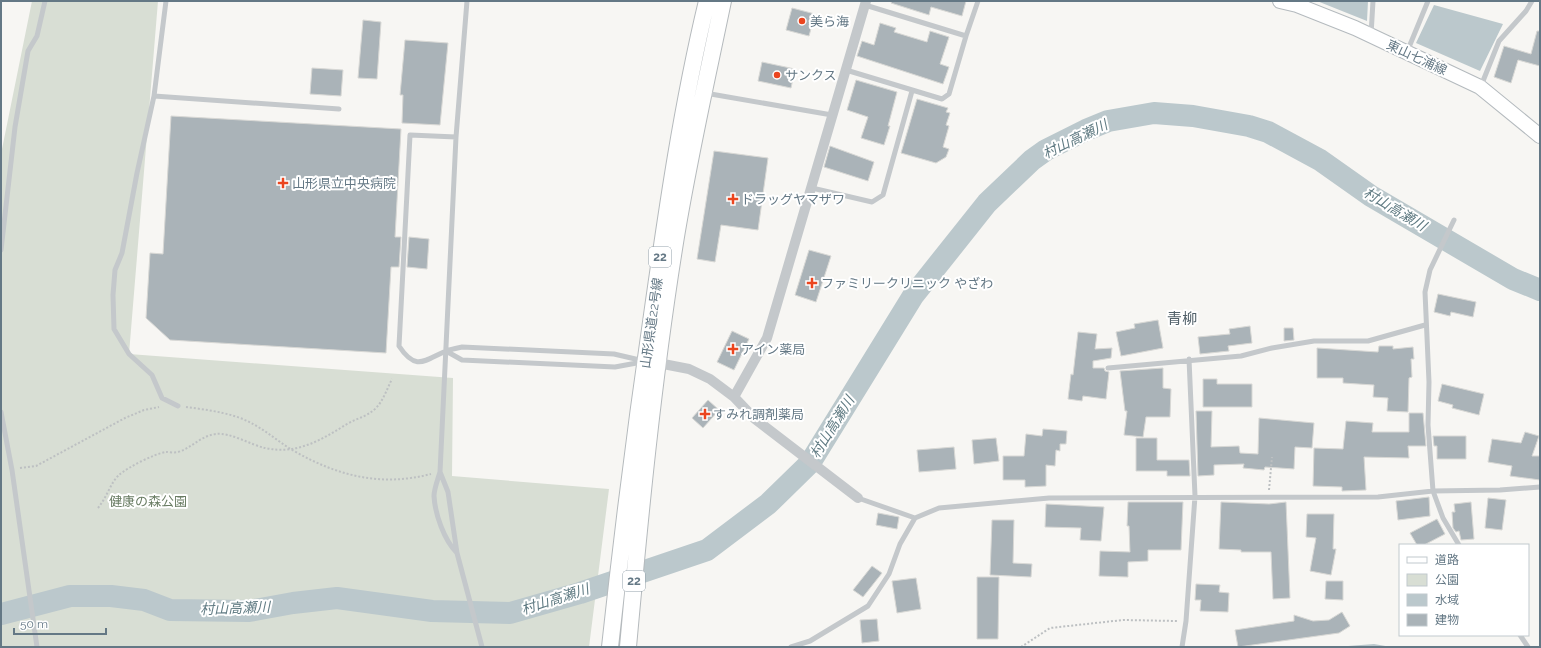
<svg xmlns="http://www.w3.org/2000/svg" width="1541" height="648" font-family="Raleway,'Noto Sans JP',sans-serif">
<style>
.green{fill:#d8ded4}
.water{fill:#bbc8cc}
.lines{fill:none;stroke-linecap:round;stroke-linejoin:round}
.river{stroke:#bbc8cc;stroke-width:22}
.building{fill:#aab3b8;stroke:#d8d8d5}
.secondary-casing{stroke:#b4babe;stroke-width:16}
.primary-casing{stroke:#b5babd;stroke-width:18}
.path{stroke:#bdc0c2;stroke-width:2;stroke-dasharray:2 2;stroke-linecap:butt}
.lane{stroke:#c4c8cb;stroke-width:5}
.street{stroke:#c4c8cb;stroke-width:10}
.secondary{stroke:#fff;stroke-width:14}
.primary{stroke:#fff;stroke-width:16}
.poi-dot{fill:#eb451f;stroke:#fff;stroke-width:1.5}
.labels{text-anchor:middle;stroke-width:4;stroke-linejoin:round;paint-order:stroke}
.shield{fill:#fff;stroke:#92a0aa;stroke-width:1}
.shield-label{font-size:12px;font-weight:bold;fill:#647885}
.poi-label{font-size:13px;fill:#647885;stroke:#fff;text-anchor:start}
.street-label{font-size:13px;fill:#647885;stroke:#fff}
.park-label{font-size:13px;fill:#697c63;stroke:#fff}
.water-label{font-size:14px;font-style:italic;fill:#5f7a82;stroke:#fff}
.quarter-label{font-size:15px;fill:#52616a;stroke:#fff}
</style>
<rect width="100%" height="100%" fill="#f7f6f3"/>
<path class="green" d="M 32,1 L 158,1 L 129,354 L 453,378 L 452,476 L 609,489 L 589,647 L 1,647 L 1,154 Z"/>
<path class="water" d="M 1317,1 L 1368,1 L 1367,21 Z
M 1434,5 L 1503,24 L 1480,71 L 1416,43 Z
M 1374,644 L 1391,647 L 1348,647 L 1348,646 Z"/>
<g class="lines">
<path class="river" d="M 1,614 L 70,596 L 111,596 L 144,600 L 170,610 L 249,611 L 293,603 L 337,598 L 432,611 L 510,613 L 580,593 L 707,550 L 768,504 L 810,463 L 913,296 L 987,203 L 1032,160 L 1046,150 L 1086,130 L 1108,121 L 1154,113 L 1193,116 L 1249,126 L 1268,132 L 1320,160 L 1371,196 L 1513,279 L 1540,290"/>
</g>
<path class="building" d="M 892,1 L 966,1 L 962,16 L 931,7 L 929,15 L 891,3 Z
M 792,8 L 815,14 L 809,36 L 786,30 Z
M 363,20 L 381,22 L 377,79 L 358,78 Z
M 880,23 L 896,28 L 894,32 L 927,42 L 930,31 L 949,37 L 940,64 L 949,67 L 943,84 L 857,56 L 862,41 L 874,45 Z
M 1537,31 L 1540,31 L 1540,66 L 1518,60 L 1511,83 L 1494,77 L 1504,46 L 1531,54 Z
M 405,40 L 448,43 L 440,125 L 402,123 L 403,95 L 400,95 Z
M 762,62 L 795,69 L 791,88 L 758,81 Z
M 312,68 L 343,70 L 341,96 L 310,94 Z
M 856,80 L 897,92 L 888,126 L 890,126 L 884,145 L 861,138 L 868,117 L 847,110 Z
M 917,99 L 948,108 L 946,112 L 950,113 L 946,125 L 949,126 L 943,147 L 949,149 L 946,157 L 936,163 L 901,153 Z
M 171,116 L 401,129 L 395,237 L 401,237 L 399,267 L 391,267 L 386,353 L 170,340 L 146,318 L 150,253 L 163,254 Z
M 830,146 L 874,162 L 868,181 L 824,167 Z
M 714,151 L 768,158 L 758,230 L 721,225 L 715,262 L 697,259 Z
M 409,237 L 429,239 L 427,269 L 407,267 Z
M 809,250 L 831,256 L 816,302 L 795,295 Z
M 1438,294 L 1476,302 L 1473,317 L 1451,312 L 1450,316 L 1434,312 Z
M 1158,320 L 1163,348 L 1121,356 L 1116,332 L 1135,328 L 1134,324 Z
M 1250,326 L 1252,343 L 1228,346 L 1229,351 L 1200,354 L 1198,337 L 1230,334 L 1229,329 Z
M 1284,328 L 1293,328 L 1294,340 L 1284,341 Z
M 732,331 L 749,339 L 734,370 L 717,362 Z
M 1078,332 L 1097,334 L 1095,349 L 1112,348 L 1111,358 L 1093,361 L 1093,368 L 1104,368 L 1105,371 L 1109,372 L 1106,399 L 1083,396 L 1082,401 L 1068,399 L 1071,374 L 1073,375 Z
M 1379,346 L 1393,346 L 1393,349 L 1413,347 L 1414,359 L 1411,359 L 1412,377 L 1409,378 L 1408,412 L 1387,411 L 1388,398 L 1373,397 L 1374,385 L 1343,383 L 1343,378 L 1317,378 L 1317,348 L 1378,352 Z
M 1163,368 L 1163,388 L 1171,389 L 1170,417 L 1146,417 L 1143,437 L 1124,435 L 1127,411 L 1125,411 L 1120,371 Z
M 1203,379 L 1217,379 L 1217,384 L 1252,384 L 1252,407 L 1203,407 Z
M 1442,384 L 1484,394 L 1479,415 L 1452,408 L 1453,405 L 1438,401 Z
M 708,400 L 719,410 L 703,428 L 692,418 Z
M 1196,411 L 1212,411 L 1211,447 L 1239,446 L 1240,453 L 1258,454 L 1259,418 L 1314,423 L 1312,448 L 1295,447 L 1294,469 L 1265,467 L 1264,470 L 1243,468 L 1244,464 L 1214,465 L 1214,475 L 1198,476 Z
M 1409,413 L 1423,413 L 1426,446 L 1408,446 L 1409,458 L 1364,457 L 1366,490 L 1342,491 L 1342,487 L 1313,486 L 1314,448 L 1343,449 L 1346,421 L 1373,423 L 1372,432 L 1409,432 Z
M 1043,429 L 1067,431 L 1066,444 L 1060,444 L 1060,451 L 1056,450 L 1055,466 L 1046,465 L 1046,486 L 1025,487 L 1025,480 L 1003,480 L 1003,456 L 1024,456 L 1026,434 L 1042,436 Z
M 1525,432 L 1539,436 L 1532,456 L 1540,456 L 1540,480 L 1510,476 L 1512,466 L 1488,462 L 1492,439 L 1521,443 Z
M 1433,436 L 1466,436 L 1466,459 L 1437,459 L 1437,446 L 1434,446 Z
M 996,438 L 999,461 L 974,464 L 972,440 Z
M 1136,438 L 1157,438 L 1157,460 L 1189,460 L 1190,476 L 1167,476 L 1167,471 L 1136,471 Z
M 954,447 L 956,469 L 919,472 L 917,450 Z
M 1429,497 L 1430,516 L 1398,520 L 1396,501 Z
M 1488,498 L 1506,500 L 1502,530 L 1485,528 Z
M 1128,502 L 1183,502 L 1181,550 L 1148,550 L 1148,561 L 1128,562 L 1128,577 L 1099,576 L 1100,551 L 1130,552 L 1129,526 L 1127,526 Z
M 1221,502 L 1269,504 L 1286,502 L 1290,598 L 1273,599 L 1271,552 L 1241,552 L 1241,550 L 1219,549 Z
M 1471,502 L 1474,539 L 1461,540 L 1459,531 L 1456,532 L 1453,528 L 1452,512 L 1455,512 L 1454,504 Z
M 1046,504 L 1104,507 L 1101,541 L 1080,540 L 1081,528 L 1045,527 Z
M 878,513 L 899,517 L 897,529 L 876,525 Z
M 1307,514 L 1334,514 L 1333,549 L 1336,549 L 1331,575 L 1310,571 L 1316,538 L 1306,537 Z
M 1437,519 L 1445,534 L 1424,545 L 1417,545 L 1410,533 Z
M 992,520 L 1014,520 L 1013,563 L 1032,564 L 1031,577 L 990,575 Z
M 872,566 L 882,573 L 863,597 L 853,590 Z
M 977,577 L 999,577 L 998,639 L 977,639 Z
M 916,578 L 921,609 L 897,613 L 892,581 Z
M 1326,581 L 1343,581 L 1343,600 L 1325,599 Z
M 1196,584 L 1220,585 L 1219,592 L 1229,593 L 1228,612 L 1200,611 L 1201,600 L 1195,600 Z
M 1342,612 L 1350,626 L 1339,633 L 1238,647 L 1235,630 L 1294,621 L 1294,615 L 1313,621 L 1329,620 Z
M 877,619 L 879,641 L 862,643 L 860,620 Z"/>
<g class="lines">
<defs>
<path id="secondary" d="M 1280,1 L 1297,5 L 1355,28 L 1480,87 L 1540,136"/>
<path id="primary" d="M 610,647 C 622,536 636,425 652,315 C 667,209 682,105 707,1
M 628,647 C 640,514 653,381 674,249 C 687,166 706,83 723,1"/>
</defs>
<use href="#secondary" class="secondary-casing"/>
<use href="#primary" class="primary-casing"/>
<path class="path" d="M 186,407 C 208,410 234,413 253,424 C 268,432 280,443 294,451 C 338,476 381,487 431,474
M 20,468 L 36,466 L 125,418 L 144,410 L 159,407
M 1269,490 L 1272,457
M 98,508 C 107,497 111,482 119,475 C 128,467 154,454 166,452 C 169,452 174,453 178,452 C 192,448 200,436 216,434 C 230,432 251,445 265,448 C 297,455 321,440 347,424 C 357,418 367,417 376,408 C 383,401 387,389 392,379
M 147,647 L 172,647
M 1021,647 L 1050,628 L 1123,620 L 1177,621"/>
<path class="lane" d="M 865,5 L 966,36 L 978,1
M 1371,35 L 1373,1
M 1407,52 L 1428,1
M 846,70 L 942,99 L 949,94 L 966,36
M 1481,86 L 1499,41 L 1526,11 L 1532,1
M 705,93 L 832,115
M 154,96 L 166,1
M 456,137 L 410,135 L 399,346 C 416,372 425,360 446,351 C 451,349 457,348 462,347 L 614,354 L 644,361
M 812,188 L 872,202 L 883,195 L 912,91
M 1454,220 L 1430,270 L 1425,292 L 1429,382 L 1428,425 L 1433,491 L 1443,518 L 1459,545
M 1,250 L 15,127 L 28,51 L 37,36 L 45,1
M 446,351 L 462,360 L 615,367 L 642,362
M 1108,368 L 1241,356 L 1272,348 L 1314,341 L 1368,341 L 1425,325
M 178,406 L 162,398 L 152,375 L 129,354 L 114,329 L 113,295 L 115,270 L 122,253 L 137,173 L 154,96 L 339,109
M 1,412 L 12,470 L 37,647
M 440,472 L 448,492 L 457,553 L 482,647
M 858,498 L 915,518 L 939,508 L 1049,498 L 1378,497 L 1433,491 L 1500,490 L 1540,487
M 457,553 C 444,540 435,514 434,496 C 434,489 438,479 440,472 L 456,137 L 467,1
M 1520,635 L 1528,647
M 791,647 L 810,641 L 868,606 L 889,574 L 900,544 L 915,518
M 1182,647 L 1186,621 L 1195,496 L 1189,359"/>
<path class="street" d="M 653,362 L 689,369 L 710,379 L 734,397 L 755,419 L 858,498
M 734,397 L 767,338 L 866,1"/>
<use href="#secondary" class="secondary"/>
<use href="#primary" class="primary"/>
</g>
<g class="poi-dot">
<circle cx="802" cy="21" r="4"/>
<circle cx="777" cy="75" r="4"/>
<path d="M281 177h4v4h4v4h-4v4h-4v-4h-4v-4h4z"/>
<path d="M731 193h4v4h4v4h-4v4h-4v-4h-4v-4h4z"/>
<path d="M810 277h4v4h4v4h-4v4h-4v-4h-4v-4h4z"/>
<path d="M731 343h4v4h4v4h-4v4h-4v-4h-4v-4h4z"/>
<path d="M703 408h4v4h4v4h-4v4h-4v-4h-4v-4h4z"/>
</g>
<g class="labels">
<g class="shield">
<rect x="649" y="247" width="22" height="20" rx="3"/>
<rect x="623" y="571" width="22" height="20" rx="3"/>
</g>
<g class="shield-label">
<text x="660" y="261">22</text>
<text x="634" y="585">22</text>
</g>
<g class="poi-label">
<text x="810" y="26">美ら海</text>
<text x="785" y="80">サンクス</text>
<text x="292" y="188">山形県立中央病院</text>
<text x="741" y="204">ドラッグヤマザワ</text>
<text x="821" y="288">ファミリークリニック やざわ</text>
<text x="741" y="354">アイン薬局</text>
<text x="713" y="419">すみれ調剤薬局</text>
</g>
<g class="street-label">
<text transform="translate(1417 57) rotate(25)" y="5">東山七浦線</text>
<text transform="translate(651 323) rotate(-82)" y="5">山形県道22号線</text>
</g>
<g class="park-label">
<text x="148" y="506">健康の森公園</text>
</g>
<g class="water-label">
<text transform="translate(1075 139) rotate(-26)" y="5">村山高瀬川</text>
<text transform="translate(1395 209) rotate(31)" y="5">村山高瀬川</text>
<text transform="translate(832 427) rotate(-58)" y="5">村山高瀬川</text>
<text transform="translate(555 599) rotate(-18)" y="5">村山高瀬川</text>
<text transform="translate(235 608) rotate(-2)" y="5">村山高瀬川</text>
</g>
<g class="quarter-label">
<text x="1182" y="324">青柳</text>
</g>
</g>
<rect width="1541" height="648" fill="none" stroke="#647885" stroke-width="4"/>
<rect x="1399" y="544" width="130" height="92" fill="#ffffff" stroke="#c1c9ce"/>
<rect x="1407" y="557" width="20" height="6" fill="#ffffff" stroke="#c1c9ce"/>
<text x="1435" y="564" font-size="12" fill="#647885">道路</text>
<rect x="1407" y="574" width="20" height="12" fill="#d8ded4" stroke="#c1c9ce"/>
<text x="1435" y="584" font-size="12" fill="#647885">公園</text>
<rect x="1407" y="594" width="20" height="12" fill="#bbc8cc" stroke="#c1c9ce"/>
<text x="1435" y="604" font-size="12" fill="#647885">水域</text>
<rect x="1407" y="614" width="20" height="12" fill="#aab3b8" stroke="#c1c9ce"/>
<text x="1435" y="624" font-size="12" fill="#647885">建物</text>
<path d="M14 628v6h92v-6" fill="none" stroke="#647885" stroke-width="2"/>
<text x="20" y="628" font-size="12" fill="#647885" stroke="#ffffff" stroke-width="3" paint-order="stroke">50 m</text>
</svg>
